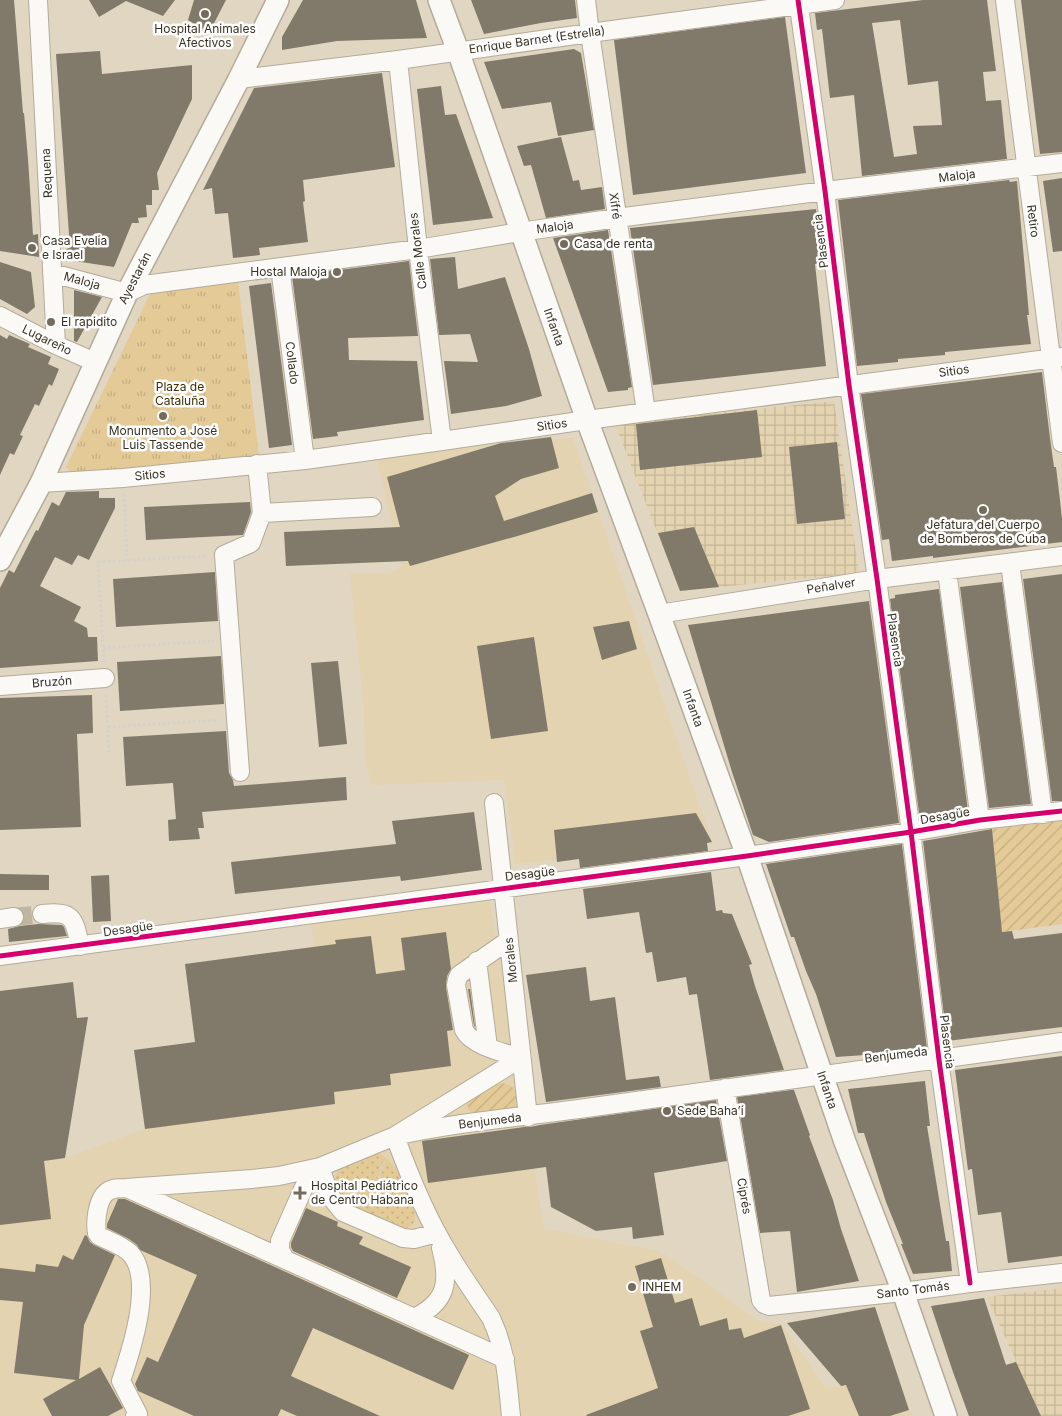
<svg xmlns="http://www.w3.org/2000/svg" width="1062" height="1416" font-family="Inter,sans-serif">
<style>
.built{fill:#e4d3b0}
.industrial{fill:url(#industrial-grid)}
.grass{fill:url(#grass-dots)}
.park{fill:url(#park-tufts)}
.garden{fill:url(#garden-furrows)}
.building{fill:#817a6a;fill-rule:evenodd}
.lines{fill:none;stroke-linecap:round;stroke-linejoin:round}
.minor-tunnel{stroke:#bfb5a1;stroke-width:18;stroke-dasharray:18 9;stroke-linecap:butt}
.minor-casing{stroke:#b3ab9a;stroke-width:20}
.major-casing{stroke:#b3ab9a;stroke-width:24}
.path{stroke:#d5d2cc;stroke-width:3;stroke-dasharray:2.5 2.5;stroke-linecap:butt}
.minor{stroke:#faf9f6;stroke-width:18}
.major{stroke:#faf9f6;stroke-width:21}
.cycleway-casing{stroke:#fefefe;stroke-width:8}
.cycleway{stroke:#d6006c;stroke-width:5}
.poi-dot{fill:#746b5a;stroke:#fefefe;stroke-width:2}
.labels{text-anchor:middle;stroke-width:5;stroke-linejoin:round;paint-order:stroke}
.poi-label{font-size:12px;fill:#393223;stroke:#fefefe;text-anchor:start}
.street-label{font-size:12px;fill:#393223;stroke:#fefefe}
.park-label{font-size:12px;fill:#402e00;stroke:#fefefe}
</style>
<defs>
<pattern id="industrial-grid" width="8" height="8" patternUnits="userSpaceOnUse" patternTransform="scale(1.25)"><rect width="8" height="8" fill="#e4d3b0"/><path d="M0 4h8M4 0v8" fill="none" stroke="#c4b697"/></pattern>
<pattern id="grass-dots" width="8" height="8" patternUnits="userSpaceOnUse" patternTransform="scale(1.25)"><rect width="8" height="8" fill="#e3ca96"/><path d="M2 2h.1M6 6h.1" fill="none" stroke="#c4ae81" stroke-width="1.8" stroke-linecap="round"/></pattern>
<pattern id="park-tufts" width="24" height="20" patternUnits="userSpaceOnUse" patternTransform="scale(1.25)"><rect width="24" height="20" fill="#e3ca96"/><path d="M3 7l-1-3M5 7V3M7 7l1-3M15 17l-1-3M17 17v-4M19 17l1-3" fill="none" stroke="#c4ae81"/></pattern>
<pattern id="garden-furrows" width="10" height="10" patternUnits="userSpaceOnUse" patternTransform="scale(1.25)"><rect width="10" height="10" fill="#e3ca96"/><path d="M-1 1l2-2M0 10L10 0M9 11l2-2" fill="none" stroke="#c4ae81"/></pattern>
</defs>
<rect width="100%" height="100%" fill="#e1d6c1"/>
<path class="built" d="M 573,438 L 712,842 L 516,864 L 504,780 L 372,785 L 365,760 L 364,709 L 350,574 L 389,574 L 402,566 L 376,455 Z
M 490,901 L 544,1228 L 615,1243 L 660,1251 L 761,1322 L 781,1324 L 826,1388 L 898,1378 L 912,1416 L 0,1416 L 0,1166 L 65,1158 L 145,1129 L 335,1104 L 311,924 Z"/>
<path class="industrial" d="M 834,401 L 859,573 L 680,591 L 615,424 Z
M 1062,1288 L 1062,1416 L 969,1416 L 957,1382 L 1016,1361 L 987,1297 Z"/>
<path class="grass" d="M 372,1153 C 383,1153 391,1162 397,1170 C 401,1177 418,1214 415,1221 C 412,1225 407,1228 402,1230 L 343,1203 L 337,1192 L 335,1179 L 338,1170 L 343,1163 Z"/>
<path class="park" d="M 238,281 L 259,456 L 74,475 L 66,467 L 152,290 Z"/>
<path class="garden" d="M 1062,821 L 1062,924 L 1002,932 L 992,829 Z
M 502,1083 C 515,1085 517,1092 518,1105 L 517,1106 L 503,1110 L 475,1113 L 470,1112 L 467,1105 L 470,1100 L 497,1084 Z"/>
<path class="building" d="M 0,0 L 14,0 L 23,113 L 24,113 L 28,159 L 33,235 L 38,234 L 39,257 L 0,251 Z
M 89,0 L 175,0 L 163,16 L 126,1 L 99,17 Z
M 194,0 L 226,0 L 209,33 L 188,20 Z
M 303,0 L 416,0 L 427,38 L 337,41 L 282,50 L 282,37 Z
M 471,0 L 575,0 L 577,18 L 541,23 L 484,34 Z
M 923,0 L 987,0 L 996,71 L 983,72 L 986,101 L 1001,100 L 1007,159 L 862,176 L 854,95 L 830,98 L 822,29 L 817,30 L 815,13 ZM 900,20 L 908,85 L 938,81 L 942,125 L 913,126 L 917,154 L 894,157 L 872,23 Z
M 1021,0 L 1062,0 L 1062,152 L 1040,154 Z
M 785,17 L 806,173 L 633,195 L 614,40 Z
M 574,49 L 581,53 L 594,130 L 558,136 L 551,102 L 502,109 L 484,62 Z
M 100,51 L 102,74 L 192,65 L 192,99 L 157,173 L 159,190 L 152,190 L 152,205 L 146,205 L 147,217 L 138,218 L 139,223 L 132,223 L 114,267 L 68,260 L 66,249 L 70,248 L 56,54 Z
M 382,73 L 395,167 L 303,180 L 305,201 L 303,202 L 308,242 L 259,248 L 260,255 L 233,258 L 228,213 L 215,214 L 212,188 L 203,190 L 254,88 Z
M 441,86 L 445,115 L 456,114 L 493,218 L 433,225 L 417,89 Z
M 561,137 L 573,181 L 579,180 L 581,190 L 602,187 L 605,209 L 546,218 L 531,165 L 524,166 L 517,146 Z
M 1062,178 L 1062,251 L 1053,252 L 1043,181 Z
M 1009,180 L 1010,182 L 1017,181 L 1029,315 L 1027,315 L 1031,344 L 945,352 L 945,355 L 898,359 L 898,362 L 857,366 L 838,200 Z
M 816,209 L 823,263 L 815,264 L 826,366 L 653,385 L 630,228 Z
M 608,230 L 632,387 L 628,388 L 628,390 L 608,392 L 553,238 Z
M 455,257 L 458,289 L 505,277 L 529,349 L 542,396 L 506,406 L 451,414 L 444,361 L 478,362 L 470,334 L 439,335 L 430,259 Z
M 409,261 L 418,336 L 348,338 L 349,360 L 417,361 L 424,420 L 337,432 L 338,436 L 313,439 L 292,276 Z
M 0,262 L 31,272 L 35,307 L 27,314 L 0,299 Z
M 271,283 L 292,445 L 269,448 L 249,286 Z
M 74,290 L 102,297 L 77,342 L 74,341 Z
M 0,335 L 7,339 L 9,335 L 30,344 L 28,347 L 51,357 L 48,364 L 59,369 L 52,386 L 49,384 L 39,406 L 35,404 L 20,435 L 23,436 L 14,455 L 10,453 L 0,475 Z
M 1042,372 L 1050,438 L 1054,467 L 1056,467 L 1060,500 L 1062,519 L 1062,542 L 933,558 L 933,556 L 892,561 L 889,539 L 882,540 L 861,394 Z
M 757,410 L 762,457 L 640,470 L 636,424 Z
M 551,437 L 559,468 L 521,479 L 495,496 L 504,521 L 592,493 L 598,512 L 521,535 L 410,566 L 408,561 L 286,566 L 284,532 L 400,527 L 387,477 L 501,443 Z
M 837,442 L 845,519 L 797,524 L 789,447 Z
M 99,491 L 99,498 L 115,498 L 115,508 L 89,560 L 78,555 L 72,565 L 55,557 L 40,586 L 81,607 L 74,621 L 87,628 L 88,637 L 97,637 L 98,661 L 0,668 L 0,588 L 9,570 L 14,573 L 36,530 L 38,531 L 52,502 L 59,506 L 66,492 Z
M 250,502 L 251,512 L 243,535 L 146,540 L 144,507 Z
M 694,527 L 719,587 L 680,591 L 658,533 Z
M 215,572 L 218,621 L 116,627 L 113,579 Z
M 1062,574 L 1062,801 L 1052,801 L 1023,579 Z
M 1002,582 L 1031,804 L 989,808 L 960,587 Z
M 939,589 L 968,811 L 920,820 L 890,599 L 895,598 L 895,595 Z
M 869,601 L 899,823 L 769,842 L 753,835 L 732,772 L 688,625 Z
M 629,621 L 637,649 L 602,660 L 593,627 Z
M 534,637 L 548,731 L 491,739 L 477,646 Z
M 221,656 L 224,704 L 120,711 L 117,662 Z
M 338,661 L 347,744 L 319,747 L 311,663 Z
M 92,695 L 93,733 L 77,734 L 81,827 L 0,830 L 0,698 Z
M 226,731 L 229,773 L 233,780 L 234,786 L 346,777 L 347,800 L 202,812 L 204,828 L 198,828 L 200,839 L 169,841 L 168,820 L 176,819 L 173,783 L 126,786 L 123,737 Z
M 474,812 L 482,870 L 401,881 L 400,876 L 235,894 L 231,862 L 396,844 L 392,821 Z
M 696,813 L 712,842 L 707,843 L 708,851 L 580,868 L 579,859 L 557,862 L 554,830 Z
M 992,829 L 1002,932 L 1012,931 L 1014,939 L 1062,933 L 1062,1027 L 947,1041 L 923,841 Z
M 902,844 L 927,1049 L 880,1054 L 836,1057 L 816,994 L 806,971 L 794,937 L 791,937 L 766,864 Z
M 711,872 L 716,911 L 722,910 L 723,913 L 732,914 L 752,964 L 749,965 L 755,986 L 784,1070 L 710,1080 L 697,994 L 689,995 L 686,977 L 657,982 L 652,952 L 646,953 L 639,912 L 587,919 L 583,889 Z
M 0,874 L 49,875 L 49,890 L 0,890 Z
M 109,875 L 111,921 L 93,922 L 91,876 Z
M 38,924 L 62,925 L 64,927 L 67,936 L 9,942 L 8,929 L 20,926 Z
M 446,932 L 451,969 L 447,976 L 446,987 L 453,1030 L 447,1031 L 451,1066 L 390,1074 L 391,1085 L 334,1092 L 335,1104 L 145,1129 L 134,1050 L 195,1042 L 185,964 L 336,944 L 335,940 L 371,936 L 376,974 L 405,970 L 401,938 Z
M 586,967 L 590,1001 L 615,997 L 626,1080 L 659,1076 L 661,1087 L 546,1102 L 526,975 Z
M 73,982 L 77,1018 L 88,1017 L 65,1158 L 44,1161 L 51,1219 L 0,1225 L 0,991 Z
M 468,989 L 470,989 L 475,1027 L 474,1026 Z
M 1062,1056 L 1062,1256 L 1008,1263 L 1001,1212 L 978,1215 L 972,1169 L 968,1170 L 955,1070 Z
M 925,1081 L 930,1126 L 927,1126 L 946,1241 L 949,1241 L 952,1271 L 913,1274 L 901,1244 L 903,1244 L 886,1202 L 864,1133 L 858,1133 L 848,1089 Z
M 791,1090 L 794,1090 L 810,1135 L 809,1136 L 833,1200 L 841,1229 L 859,1281 L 797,1292 L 790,1231 L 760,1233 L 737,1097 Z
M 716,1100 L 727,1161 L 654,1173 L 664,1235 L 633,1239 L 632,1227 L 596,1231 L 551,1207 L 546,1167 L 428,1183 L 422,1141 L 524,1127 L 530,1127 L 540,1125 Z
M 118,1199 L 125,1199 L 469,1355 L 453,1390 L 313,1328 L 291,1376 L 380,1416 L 297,1416 L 281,1409 L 278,1416 L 194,1416 L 138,1391 L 135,1384 L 147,1357 L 158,1362 L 197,1275 L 140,1250 L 137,1245 L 129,1239 L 107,1228 L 107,1224 Z
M 306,1208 L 338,1222 L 337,1226 L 363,1237 L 359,1244 L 411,1267 L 397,1298 L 293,1251 L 291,1247 L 291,1243 Z
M 85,1235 L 87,1236 L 90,1242 L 94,1245 L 115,1255 L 84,1325 L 79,1379 L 100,1367 L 123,1408 L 108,1416 L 52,1416 L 43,1399 L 76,1380 L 14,1373 L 23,1302 L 0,1300 L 0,1268 L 35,1272 L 36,1264 L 58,1267 L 63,1255 L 73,1260 Z
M 661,1258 L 675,1303 L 692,1298 L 700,1326 L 727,1318 L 729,1330 L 741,1328 L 744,1338 L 781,1325 L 810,1409 L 788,1416 L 587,1416 L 586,1415 L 658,1388 L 640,1331 L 653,1327 L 635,1266 Z
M 984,1298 L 1006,1365 L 1016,1362 L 1041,1416 L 969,1416 L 953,1372 L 931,1306 Z
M 875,1307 L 909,1410 L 890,1416 L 859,1416 L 846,1385 L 841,1386 L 787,1323 Z"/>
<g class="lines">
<path class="minor-tunnel" d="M 14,917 L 42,914"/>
<defs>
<path id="minor" d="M 38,0 L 56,345
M 586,0 L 590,33 L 646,412
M 798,0 L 825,191 L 849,385 L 877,579 L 911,832 L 939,1060 L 970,1283
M 1005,0 L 1062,443
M 398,60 L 418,249 L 442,441
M 239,79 L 398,60 L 590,33 L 835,0
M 280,267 L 305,460
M 52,273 L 127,293 L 144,285 L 418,249 L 520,232 L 617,218 L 825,191 L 1062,163
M 0,316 L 56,345 L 95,362
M 257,464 L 262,513 L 372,507
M 41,483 L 123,478 L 305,460 L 442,441 L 587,420 L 1062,357
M 1010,563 L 1043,814
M 947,571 L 980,820
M 659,614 L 877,579 L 1062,556
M 0,686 L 105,678
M 240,772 L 224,555 L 251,543 L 262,513
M 494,803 L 528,1117
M 42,914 C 73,911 74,917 80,946
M 0,919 L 14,917
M 509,940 L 459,975 L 457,980 L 456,985 L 464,1030 C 472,1046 505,1053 521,1058
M 0,956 L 747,856 L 911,832 L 980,820 L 1062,811
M 477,961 L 488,1047
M 725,1088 L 761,1300 L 764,1304 L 769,1306 L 903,1292 L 970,1283 L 1062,1273
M 320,1167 L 330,1196 L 343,1212 L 403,1238 L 414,1239 L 437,1233
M 129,1189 L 505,1359
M 285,1259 L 280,1250 L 280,1241 L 304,1187 L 320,1167
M 414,1318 C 447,1302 450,1282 441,1248
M 135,1416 L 138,1414 L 121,1381 C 131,1351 155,1279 130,1253 C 122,1245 109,1241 99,1236 L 97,1233 C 95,1223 97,1199 107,1192 C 112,1188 120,1188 126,1188 L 252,1179 L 279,1176 L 320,1167 L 395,1136 L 521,1058
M 511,1416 C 507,1380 507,1352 491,1318 C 477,1297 462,1276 449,1254 C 427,1219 409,1175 395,1136 C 457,1122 522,1117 586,1108 C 744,1085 903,1065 1062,1042"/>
<path id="major" d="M 439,0 L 458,51 L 587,420 L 659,614 L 747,856 L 845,1142 L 903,1292 L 946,1416
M 0,560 L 41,483 L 127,293 L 239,79 L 278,0"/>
</defs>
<use href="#minor" class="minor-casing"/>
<use href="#major" class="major-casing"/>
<path class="path" d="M 124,494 L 127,561
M 103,648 L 214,641
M 104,662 L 98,562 L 207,556
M 106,695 L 109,755
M 108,727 L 219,720
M 367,1206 L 385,1160"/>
<use href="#minor" class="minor"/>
<use href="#major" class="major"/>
<defs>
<path id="cycleway" d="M 798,0 L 825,191 L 849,385 L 877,579 L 911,832 L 939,1060 L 970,1283
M 0,956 L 747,856 L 911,832 L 980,820 L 1062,811"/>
</defs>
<use href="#cycleway" class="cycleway-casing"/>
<use href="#cycleway" class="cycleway"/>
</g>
<g class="poi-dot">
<circle cx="205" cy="14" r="5"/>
<circle cx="564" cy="244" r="5"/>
<circle cx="32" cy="248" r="5"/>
<circle cx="337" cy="272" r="5"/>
<circle cx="51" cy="322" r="5"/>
<circle cx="163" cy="416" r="5"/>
<circle cx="983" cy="510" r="5"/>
<circle cx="667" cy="1111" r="5"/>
<path d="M297.5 1185.5h5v5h5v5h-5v5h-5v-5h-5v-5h5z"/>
<circle cx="632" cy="1287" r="5"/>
</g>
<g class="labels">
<g class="poi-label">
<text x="205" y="33" text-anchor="middle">Hospital Animales<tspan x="205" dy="14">Afectivos</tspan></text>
<text x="42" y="245">Casa Evelia<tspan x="42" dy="14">e Israel</tspan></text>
<text x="574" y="248">Casa de renta</text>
<text x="327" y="276" text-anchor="end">Hostal Maloja</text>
<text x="61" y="326">El rapidito</text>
<text x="163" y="435" text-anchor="middle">Monumento a José<tspan x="163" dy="14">Luis Tassende</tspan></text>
<text x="983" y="529" text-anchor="middle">Jefatura del Cuerpo<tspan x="983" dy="14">de Bomberos de Cuba</tspan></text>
<text x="677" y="1115">Sede Baha’i</text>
<text x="311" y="1190">Hospital Pediátrico<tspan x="311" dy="14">de Centro Habana</tspan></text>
<text x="642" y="1291">INHEM</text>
</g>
<g class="street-label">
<text transform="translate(537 40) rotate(-8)" y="4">Enrique Barnet (Estrella)</text>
<text transform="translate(47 173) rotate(-93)" y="4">Requena</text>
<text transform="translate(957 176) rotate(-7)" y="4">Maloja</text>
<text transform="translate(615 206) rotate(82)" y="4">Xifré</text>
<text transform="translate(1033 221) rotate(83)" y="4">Retiro</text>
<text transform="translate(555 227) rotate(-8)" y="4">Maloja</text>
<text transform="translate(821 241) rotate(-97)" y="4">Plasencia</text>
<text transform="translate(418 251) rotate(-97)" y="4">Calle Morales</text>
<text transform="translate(135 278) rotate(-63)" y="4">Ayestarán</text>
<text transform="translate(82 281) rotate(15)" y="4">Maloja</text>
<text transform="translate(554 327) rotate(70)" y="4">Infanta</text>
<text transform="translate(47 340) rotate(26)" y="4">Lugareño</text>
<text transform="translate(292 363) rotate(83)" y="4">Collado</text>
<text transform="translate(954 371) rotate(-8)" y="4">Sitios</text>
<text transform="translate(552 425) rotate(-8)" y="4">Sitios</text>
<text transform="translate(150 475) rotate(-6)" y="4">Sitios</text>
<text transform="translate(831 586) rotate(-9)" y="4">Peñalver</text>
<text transform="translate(895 640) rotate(82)" y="4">Plasencia</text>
<text transform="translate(52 682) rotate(-4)" y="4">Bruzón</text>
<text transform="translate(693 708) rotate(70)" y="4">Infanta</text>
<text transform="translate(945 816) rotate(-10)" y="4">Desagüe</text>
<text transform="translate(530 874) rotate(-7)" y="4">Desagüe</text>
<text transform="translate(128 929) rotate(-8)" y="4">Desagüe</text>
<text transform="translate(511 960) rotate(-96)" y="4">Morales</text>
<text transform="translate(947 1042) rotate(83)" y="4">Plasencia</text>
<text transform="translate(896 1055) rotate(-7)" y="4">Benjumeda</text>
<text transform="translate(827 1090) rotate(71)" y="4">Infanta</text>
<text transform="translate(490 1121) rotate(-7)" y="4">Benjumeda</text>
<text transform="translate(744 1196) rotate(80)" y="4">Ciprés</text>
<text transform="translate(913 1290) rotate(-7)" y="4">Santo Tomás</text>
</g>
<g class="park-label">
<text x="180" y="391">Plaza de<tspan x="180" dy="14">Cataluña</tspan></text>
</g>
</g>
</svg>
